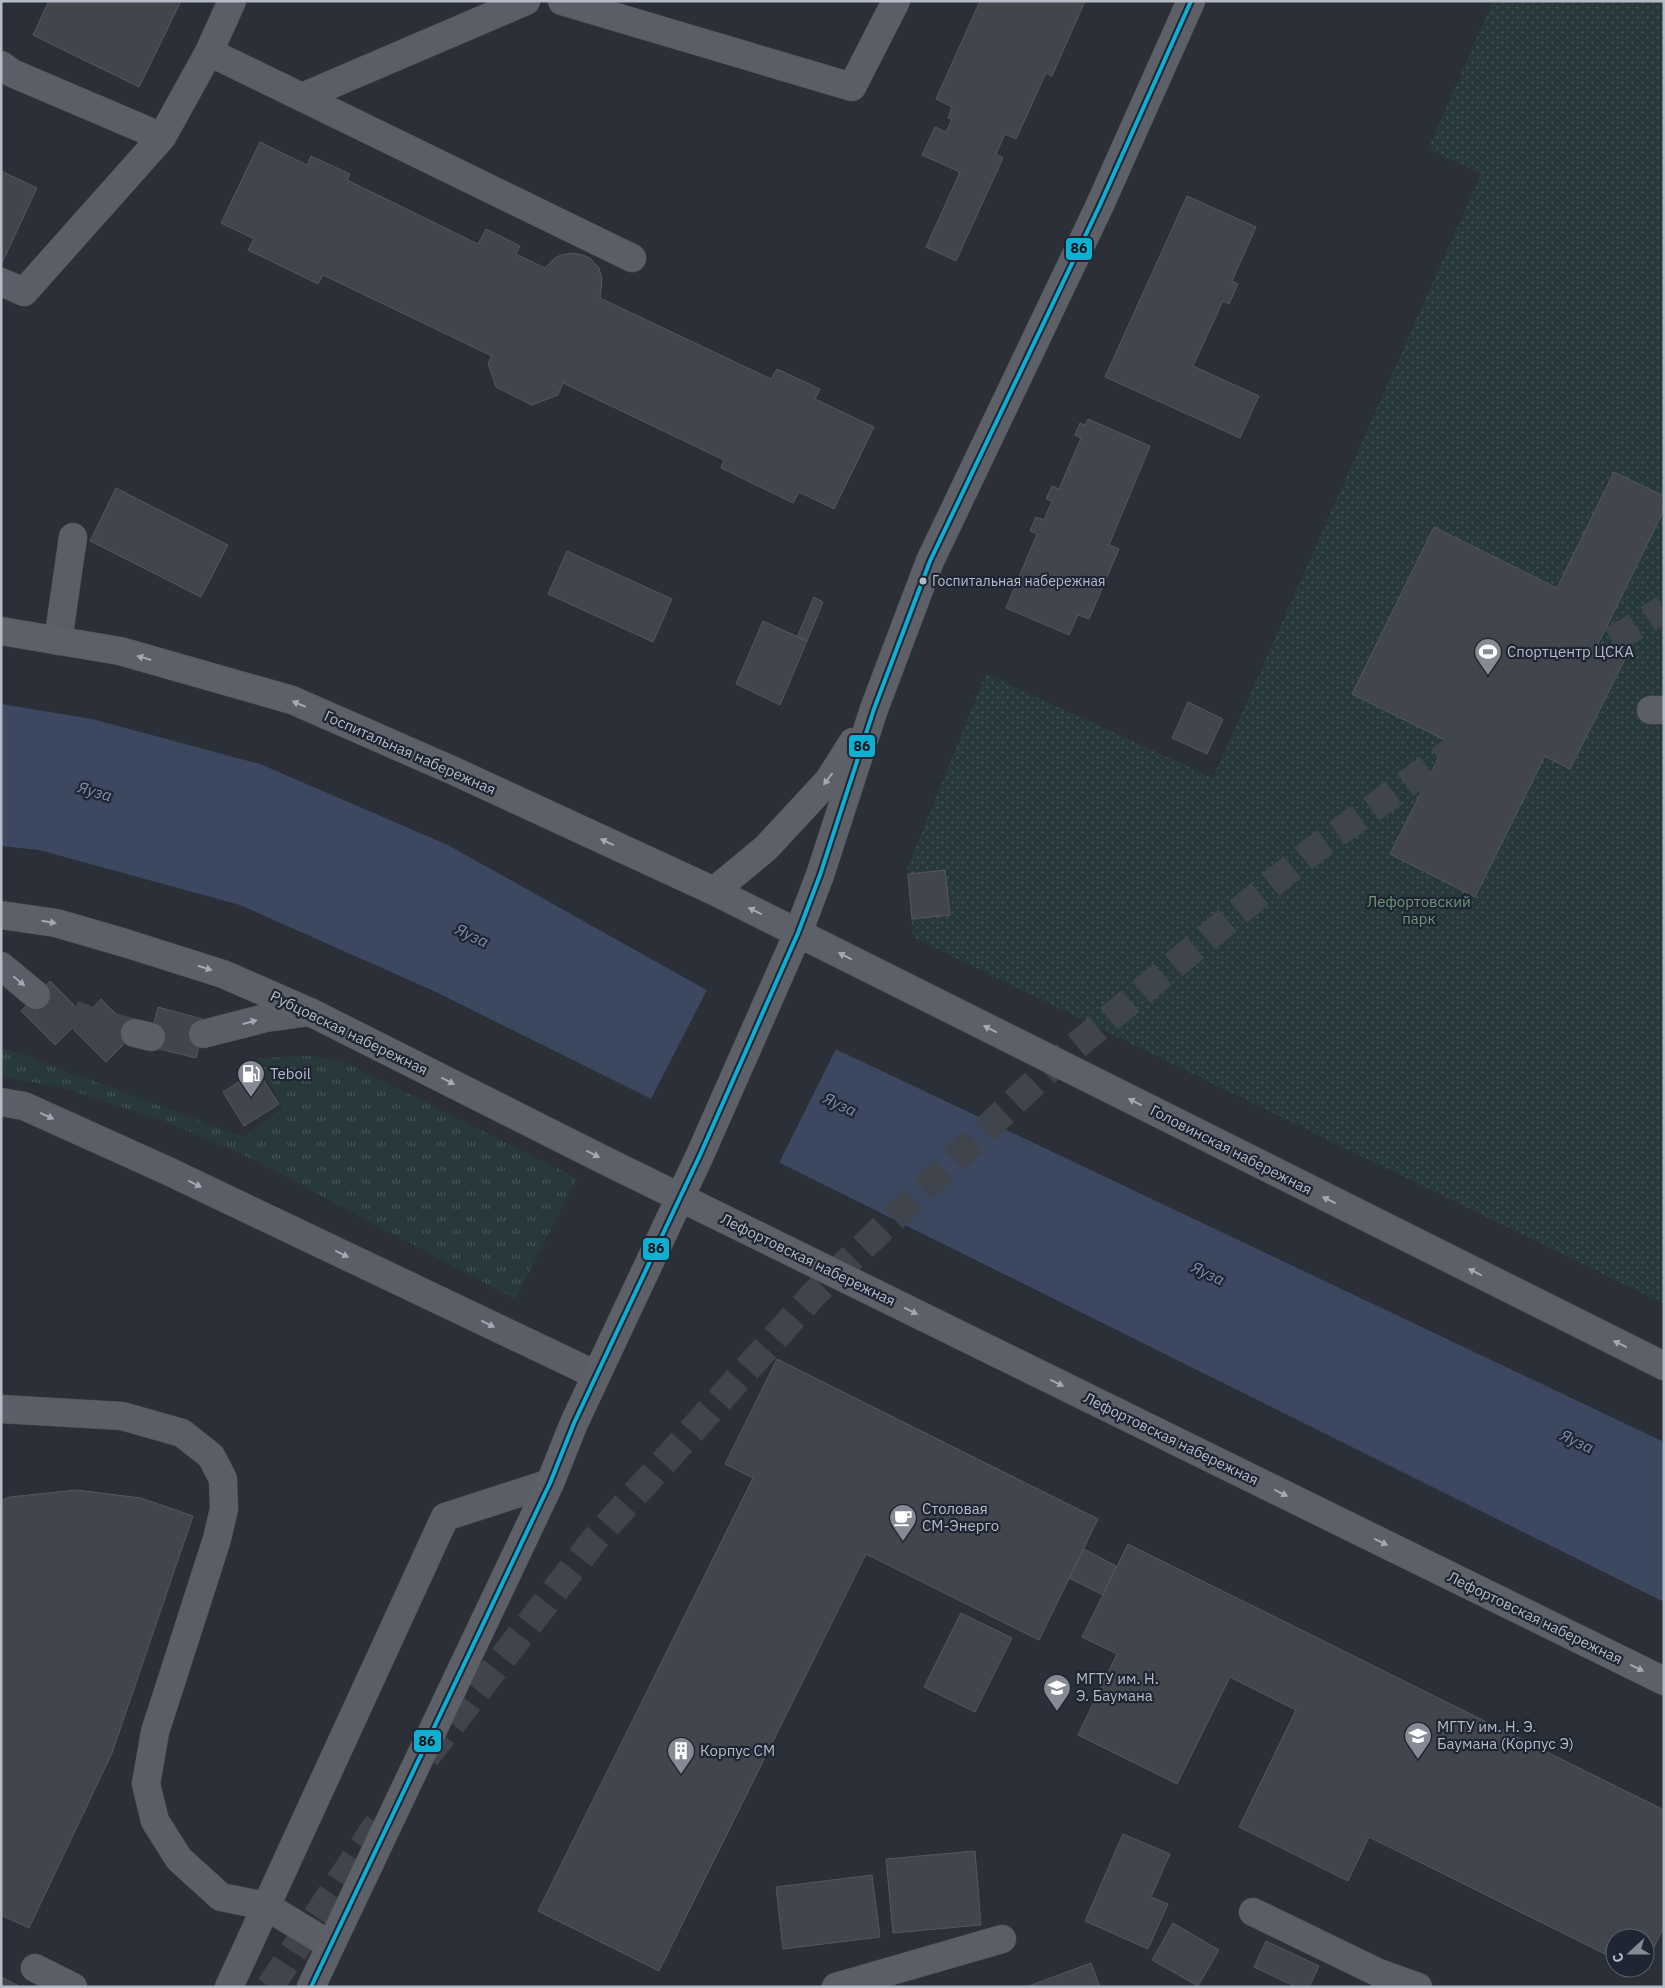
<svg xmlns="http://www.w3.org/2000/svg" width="1665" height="1988" font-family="'IBM Plex Sans',sans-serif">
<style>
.grass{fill:url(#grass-tufts)}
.park{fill:url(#park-dots)}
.water{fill:#3b4860}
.pier{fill:#2b2f37}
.building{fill:#42454c;stroke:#53575f}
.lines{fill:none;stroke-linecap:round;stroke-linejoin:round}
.minor-tunnel{stroke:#40444d;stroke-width:28;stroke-dasharray:28 14;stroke-linecap:butt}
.major-tunnel{stroke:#40444d;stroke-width:28;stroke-dasharray:28 14;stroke-linecap:butt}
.minor-casing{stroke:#474a50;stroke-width:29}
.major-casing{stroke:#494c54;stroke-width:29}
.minor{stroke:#5b5e66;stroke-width:28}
.major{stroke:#5d6067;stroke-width:28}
.bus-1-casing{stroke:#1f2532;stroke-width:8}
.bus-1{stroke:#0dafd3;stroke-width:4}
.oneway{fill:#a4a9b5}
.oneway2{fill:#a4a8b4}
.bus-dot{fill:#b6bbc8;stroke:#1f2532;stroke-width:2}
.labels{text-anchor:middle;stroke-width:4.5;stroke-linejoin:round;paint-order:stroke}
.bus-label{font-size:14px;fill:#b6bbc8;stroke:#1f2532;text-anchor:start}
.poi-label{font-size:15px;fill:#b6bbc8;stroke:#1f2532;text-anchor:start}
.street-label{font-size:15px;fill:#b6bbc8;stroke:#1f2532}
.park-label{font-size:15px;fill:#6e977a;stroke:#1f2532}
.water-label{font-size:16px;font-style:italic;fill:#7f90ad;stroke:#1f2532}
.line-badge{stroke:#1f2532;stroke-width:2}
.pale-badge-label{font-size:14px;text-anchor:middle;font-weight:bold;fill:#111}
</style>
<defs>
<pattern id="grass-tufts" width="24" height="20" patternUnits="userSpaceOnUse" patternTransform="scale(1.25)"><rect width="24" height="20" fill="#28393c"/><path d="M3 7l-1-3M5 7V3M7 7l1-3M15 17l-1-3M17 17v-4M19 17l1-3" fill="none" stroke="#455457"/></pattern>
<pattern id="park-dots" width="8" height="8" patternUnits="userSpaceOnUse" patternTransform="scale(1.25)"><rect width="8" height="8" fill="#28393c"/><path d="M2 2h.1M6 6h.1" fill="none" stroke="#455457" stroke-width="1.8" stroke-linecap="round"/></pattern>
</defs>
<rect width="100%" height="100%" fill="#2b2f37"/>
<path class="grass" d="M 1,1049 L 10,1050 L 244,1137 L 283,1107 L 255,1058 L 310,1056 L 343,1061 L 577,1178 L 515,1299 L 254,1160 L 170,1123 L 57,1086 L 1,1077 Z"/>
<path class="park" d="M 1493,1 L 1664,1 L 1664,1304 L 913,937 L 907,869 L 986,674 L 1213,778 L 1481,174 L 1428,149 Z"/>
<path class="water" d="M 1,704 L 92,719 L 260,764 L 448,845 L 703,988 L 844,1053 L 1664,1442 L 1664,1602 L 436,992 L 240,905 L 39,850 L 1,846 Z"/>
<path class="pier" d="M 708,988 L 837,1047 L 778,1165 L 650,1101 Z"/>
<path class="building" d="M 49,1 L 181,1 L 139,87 L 33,35 Z
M 980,1 L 1085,1 L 1052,76 L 1046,73 L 1016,139 L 1005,134 L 996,154 L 1003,158 L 956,261 L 926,247 L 960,172 L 922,155 L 935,127 L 946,132 L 952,119 L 948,118 L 952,107 L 936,99 Z
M 260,142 L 307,165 L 311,156 L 350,174 L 347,180 L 478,244 L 486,229 L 520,246 L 516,254 L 545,268 L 555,258 L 561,255 L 573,253 L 583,255 L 591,259 L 599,268 L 602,279 L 600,298 L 771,379 L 777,369 L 820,389 L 815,399 L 874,427 L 834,509 L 799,492 L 793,503 L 721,468 L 724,460 L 563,383 L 558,395 L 532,405 L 496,387 L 488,363 L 492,356 L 323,275 L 318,284 L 248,250 L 254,239 L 221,223 Z
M 1,171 L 37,188 L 1,265 Z
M 1187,196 L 1256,227 L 1232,281 L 1238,284 L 1229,304 L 1223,301 L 1193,366 L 1259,396 L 1240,438 L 1105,377 Z
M 1088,419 L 1150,446 L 1109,545 L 1119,549 L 1089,619 L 1078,615 L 1069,635 L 1006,608 L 1037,534 L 1030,531 L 1036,517 L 1044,520 L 1052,501 L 1046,499 L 1052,486 L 1059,489 L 1081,438 L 1075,435 L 1080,423 L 1085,425 Z
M 1614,472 L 1664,496 L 1664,510 L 1597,646 L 1625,659 L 1570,769 L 1545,756 L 1475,897 L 1390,854 L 1447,741 L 1352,694 L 1434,527 L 1557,588 Z
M 116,488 L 228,545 L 201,597 L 90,541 Z
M 567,551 L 672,599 L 653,642 L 548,594 Z
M 814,597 L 823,602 L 807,641 L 797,637 Z
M 763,621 L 807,641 L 780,705 L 736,684 Z
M 1188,702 L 1223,719 L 1207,754 L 1172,738 Z
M 945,870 L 950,915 L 912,919 L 908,874 Z
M 50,981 L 85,1016 L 101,999 L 135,1033 L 106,1062 L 72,1028 L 55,1045 L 21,1011 Z
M 158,1007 L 206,1020 L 196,1058 L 148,1046 Z
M 257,1070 L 279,1104 L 244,1126 L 223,1092 Z
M 777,1359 L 1098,1519 L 1039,1640 L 866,1554 L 659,1971 L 538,1911 L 753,1478 L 725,1464 Z
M 76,1490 L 141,1498 L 193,1516 L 112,1753 L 29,1928 L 1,1915 L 1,1501 L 10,1497 Z
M 1128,1544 L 1664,1810 L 1664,1927 L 1645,1965 L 1645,1938 L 1615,1938 L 1615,1959 L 1369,1837 L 1348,1881 L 1239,1827 L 1296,1710 L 1230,1677 L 1177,1784 L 1078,1735 L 1117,1654 L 1082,1637 Z
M 1084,1549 L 1116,1566 L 1103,1595 L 1069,1578 Z
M 961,1613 L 1012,1638 L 975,1712 L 924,1687 Z
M 1123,1834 L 1170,1854 L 1151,1897 L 1168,1904 L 1148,1949 L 1085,1921 Z
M 975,1851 L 981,1925 L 893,1933 L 886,1859 Z
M 872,1875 L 880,1937 L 783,1949 L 776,1887 Z
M 1173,1923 L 1219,1950 L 1198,1986 L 1152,1960 Z
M 1266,1941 L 1319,1966 L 1309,1987 L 1296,1987 L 1254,1967 Z
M 1091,1963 L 1100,1987 L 1026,1987 Z
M 1,1977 L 21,1987 L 1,1987 Z"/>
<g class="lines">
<path class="minor-tunnel" d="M 36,995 L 56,1008 L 89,1020 L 135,1033
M 151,1037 L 203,1034"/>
<path class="major-tunnel" d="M 426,1757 L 595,1539 L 815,1293 L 1053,1065 L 1307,855 L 1574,664 L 1664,609
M 270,1987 L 383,1816"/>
<defs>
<path id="minor" d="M 562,1 L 852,87 L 896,1
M 209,52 L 632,258
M 1,65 L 12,73 L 162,137 L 209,52 L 232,1
M 302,97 L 526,1
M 1,282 L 24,292 L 162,137
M 58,641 L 73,537
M 1651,710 L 1664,710
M 1,966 L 36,995
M 135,1033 L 151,1037
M 203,1034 L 266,1018 L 310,1012
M 1,1102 L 24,1106 L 168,1171 L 596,1375
M 1,1409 L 122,1416 L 182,1433 L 211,1456 L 223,1479 L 224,1509 L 217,1539 L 155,1732 L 146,1784 L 155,1821 L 179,1859 L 221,1897 L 266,1906 L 330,1945
M 1253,1912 L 1379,1973 L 1418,1987
M 35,1968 L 73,1987
M 229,1987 L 445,1517 L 550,1483
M 836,1987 L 1002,1939"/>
<path id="major" d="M 1,631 L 120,651 L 292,700 L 454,771 L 714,891 L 1664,1366
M 714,891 L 766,848 L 829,780 L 853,742
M 1,915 L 56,923 L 125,943 L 223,974 L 310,1012 L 606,1161 L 1664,1681
M 311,1987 L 550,1483 L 574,1423 L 700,1155 L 798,933 L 820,875 L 874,709 L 930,561 L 1099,207 L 1191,1"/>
</defs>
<use href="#minor" class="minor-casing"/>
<use href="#major" class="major-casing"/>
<use href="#minor" class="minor"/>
<use href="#major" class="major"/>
<defs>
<path id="bus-1" d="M 311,1987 L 550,1483 L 574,1423 L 700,1155 L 798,933 L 820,875 L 874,709 L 930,561 L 1099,207 L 1191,1"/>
</defs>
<use href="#bus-1" class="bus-1-casing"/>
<use href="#bus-1" class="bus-1"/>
</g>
<defs><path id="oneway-solid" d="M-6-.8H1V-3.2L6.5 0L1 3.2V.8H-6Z" transform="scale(1.25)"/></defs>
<g class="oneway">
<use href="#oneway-solid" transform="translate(144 658) rotate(-164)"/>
<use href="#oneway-solid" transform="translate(299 704) rotate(-157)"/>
<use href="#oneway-solid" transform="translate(828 779) rotate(127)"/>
<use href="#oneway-solid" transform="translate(607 842) rotate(-155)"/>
<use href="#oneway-solid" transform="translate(755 911) rotate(-153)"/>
<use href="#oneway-solid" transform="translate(49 922) rotate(10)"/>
<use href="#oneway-solid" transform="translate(845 956) rotate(-153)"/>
<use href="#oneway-solid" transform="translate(205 968) rotate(18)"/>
<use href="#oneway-solid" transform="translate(990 1029) rotate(-153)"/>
<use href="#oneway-solid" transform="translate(448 1081) rotate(27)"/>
<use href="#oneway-solid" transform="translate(1135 1102) rotate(-153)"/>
<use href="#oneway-solid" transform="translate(593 1154) rotate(27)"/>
<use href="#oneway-solid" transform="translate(1329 1200) rotate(-154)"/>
<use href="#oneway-solid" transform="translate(1475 1272) rotate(-154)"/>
<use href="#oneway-solid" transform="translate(911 1311) rotate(26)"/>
<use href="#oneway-solid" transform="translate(1620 1344) rotate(-154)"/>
<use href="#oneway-solid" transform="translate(1057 1383) rotate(26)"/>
<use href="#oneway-solid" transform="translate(1281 1493) rotate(26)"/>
<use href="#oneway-solid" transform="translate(1381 1542) rotate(26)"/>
<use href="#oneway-solid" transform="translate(1637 1668) rotate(26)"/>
</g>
<g class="oneway2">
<use href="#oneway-solid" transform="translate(19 981) rotate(40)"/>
<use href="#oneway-solid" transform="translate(250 1022) rotate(-15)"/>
<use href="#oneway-solid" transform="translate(47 1116) rotate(24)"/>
<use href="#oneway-solid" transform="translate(195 1184) rotate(26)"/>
<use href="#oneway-solid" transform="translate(342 1254) rotate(26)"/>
<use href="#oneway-solid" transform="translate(488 1324) rotate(26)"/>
</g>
<defs>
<symbol id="stadium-pin" viewBox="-11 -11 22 30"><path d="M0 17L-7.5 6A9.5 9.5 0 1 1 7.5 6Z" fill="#858a95" stroke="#1f2532"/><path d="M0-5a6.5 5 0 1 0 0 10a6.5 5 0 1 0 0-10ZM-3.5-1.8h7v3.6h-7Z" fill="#fff"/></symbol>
<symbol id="fuel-pin" viewBox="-11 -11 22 30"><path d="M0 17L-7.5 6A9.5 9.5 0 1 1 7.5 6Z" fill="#858a95" stroke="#1f2532"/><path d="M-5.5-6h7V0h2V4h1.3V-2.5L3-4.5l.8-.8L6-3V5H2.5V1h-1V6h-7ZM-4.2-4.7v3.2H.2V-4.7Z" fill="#fff"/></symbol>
<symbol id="cafe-pin" viewBox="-11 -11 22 30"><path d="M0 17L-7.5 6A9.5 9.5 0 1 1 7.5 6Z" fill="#858a95" stroke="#1f2532"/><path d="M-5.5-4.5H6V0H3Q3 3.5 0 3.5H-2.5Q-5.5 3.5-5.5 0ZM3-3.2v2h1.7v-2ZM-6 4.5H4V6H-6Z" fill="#fff"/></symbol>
<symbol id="university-pin" viewBox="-11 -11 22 30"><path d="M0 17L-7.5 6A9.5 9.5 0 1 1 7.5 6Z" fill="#858a95" stroke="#1f2532"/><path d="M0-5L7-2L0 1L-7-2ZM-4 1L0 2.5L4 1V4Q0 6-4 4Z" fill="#fff"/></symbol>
<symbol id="building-pin" viewBox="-11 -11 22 30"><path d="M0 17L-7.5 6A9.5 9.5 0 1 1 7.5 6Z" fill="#858a95" stroke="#1f2532"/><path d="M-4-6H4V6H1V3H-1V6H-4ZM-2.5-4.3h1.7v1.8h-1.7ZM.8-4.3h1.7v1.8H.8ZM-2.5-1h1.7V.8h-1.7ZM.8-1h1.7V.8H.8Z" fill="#fff"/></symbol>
</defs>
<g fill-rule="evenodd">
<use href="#stadium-pin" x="1472" y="636" width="32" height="43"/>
<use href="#fuel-pin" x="235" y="1058" width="32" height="43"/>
<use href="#cafe-pin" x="887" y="1502" width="32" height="43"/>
<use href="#university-pin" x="1041" y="1672" width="32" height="43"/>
<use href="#university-pin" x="1402" y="1720" width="32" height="43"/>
<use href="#building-pin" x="665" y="1735" width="32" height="43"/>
</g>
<circle class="bus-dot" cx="923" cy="581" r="4.5"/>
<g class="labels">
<g class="bus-label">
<text x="932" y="586">Госпитальная набережная</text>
</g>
<g class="poi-label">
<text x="1507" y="657">Спортцентр ЦСКА</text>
<text x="270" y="1079">Teboil</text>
<text x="922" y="1514">Столовая<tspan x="922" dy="17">СМ-Энерго</tspan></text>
<text x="1076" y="1684">МГТУ им. Н.<tspan x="1076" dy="17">Э. Баумана</tspan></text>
<text x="1437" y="1732">МГТУ им. Н. Э.<tspan x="1437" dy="17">Баумана (Корпус Э)</tspan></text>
<text x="700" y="1756">Корпус СМ</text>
</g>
<g class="street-label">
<text transform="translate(410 753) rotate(24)" y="5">Госпитальная набережная</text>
<text transform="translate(349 1033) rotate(26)" y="5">Рубцовская набережная</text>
<text transform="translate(1231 1150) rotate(27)" y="5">Головинская набережная</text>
<text transform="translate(808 1260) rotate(26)" y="5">Лефортовская набережная</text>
<text transform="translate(1171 1439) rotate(26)" y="5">Лефортовская набережная</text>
<text transform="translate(1535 1618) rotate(26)" y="5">Лефортовская набережная</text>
</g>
<g class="park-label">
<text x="1419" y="907">Лефортовский<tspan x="1419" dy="17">парк</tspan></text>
</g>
<g class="water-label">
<text transform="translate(95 791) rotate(16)" y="6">Яуза</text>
<text transform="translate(472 935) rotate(25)" y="6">Яуза</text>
<text transform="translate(840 1104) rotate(25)" y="6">Яуза</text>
<text transform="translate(1208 1273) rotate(25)" y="6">Яуза</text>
<text transform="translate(1577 1441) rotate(25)" y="6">Яуза</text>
</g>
</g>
<g class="line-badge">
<rect x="1065" y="237" width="28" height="24" rx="5" fill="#0dafd3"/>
<rect x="848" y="734" width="28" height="24" rx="5" fill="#0dafd3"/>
<rect x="642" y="1237" width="28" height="24" rx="5" fill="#0dafd3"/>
<rect x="413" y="1729" width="29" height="24" rx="5" fill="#0dafd3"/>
</g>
<g class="pale-badge-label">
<text x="1079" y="253">86</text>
<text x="862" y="751">86</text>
<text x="656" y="1253">86</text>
<text x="427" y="1746">86</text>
</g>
<rect width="1665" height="1988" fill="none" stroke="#b6bbc8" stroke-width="5"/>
<g transform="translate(1630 1953) rotate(249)"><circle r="24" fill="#1f2532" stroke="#5b616e"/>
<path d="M0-4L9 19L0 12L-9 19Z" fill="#858a95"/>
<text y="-8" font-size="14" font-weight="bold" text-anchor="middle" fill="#b6bbc8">С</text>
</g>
</svg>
